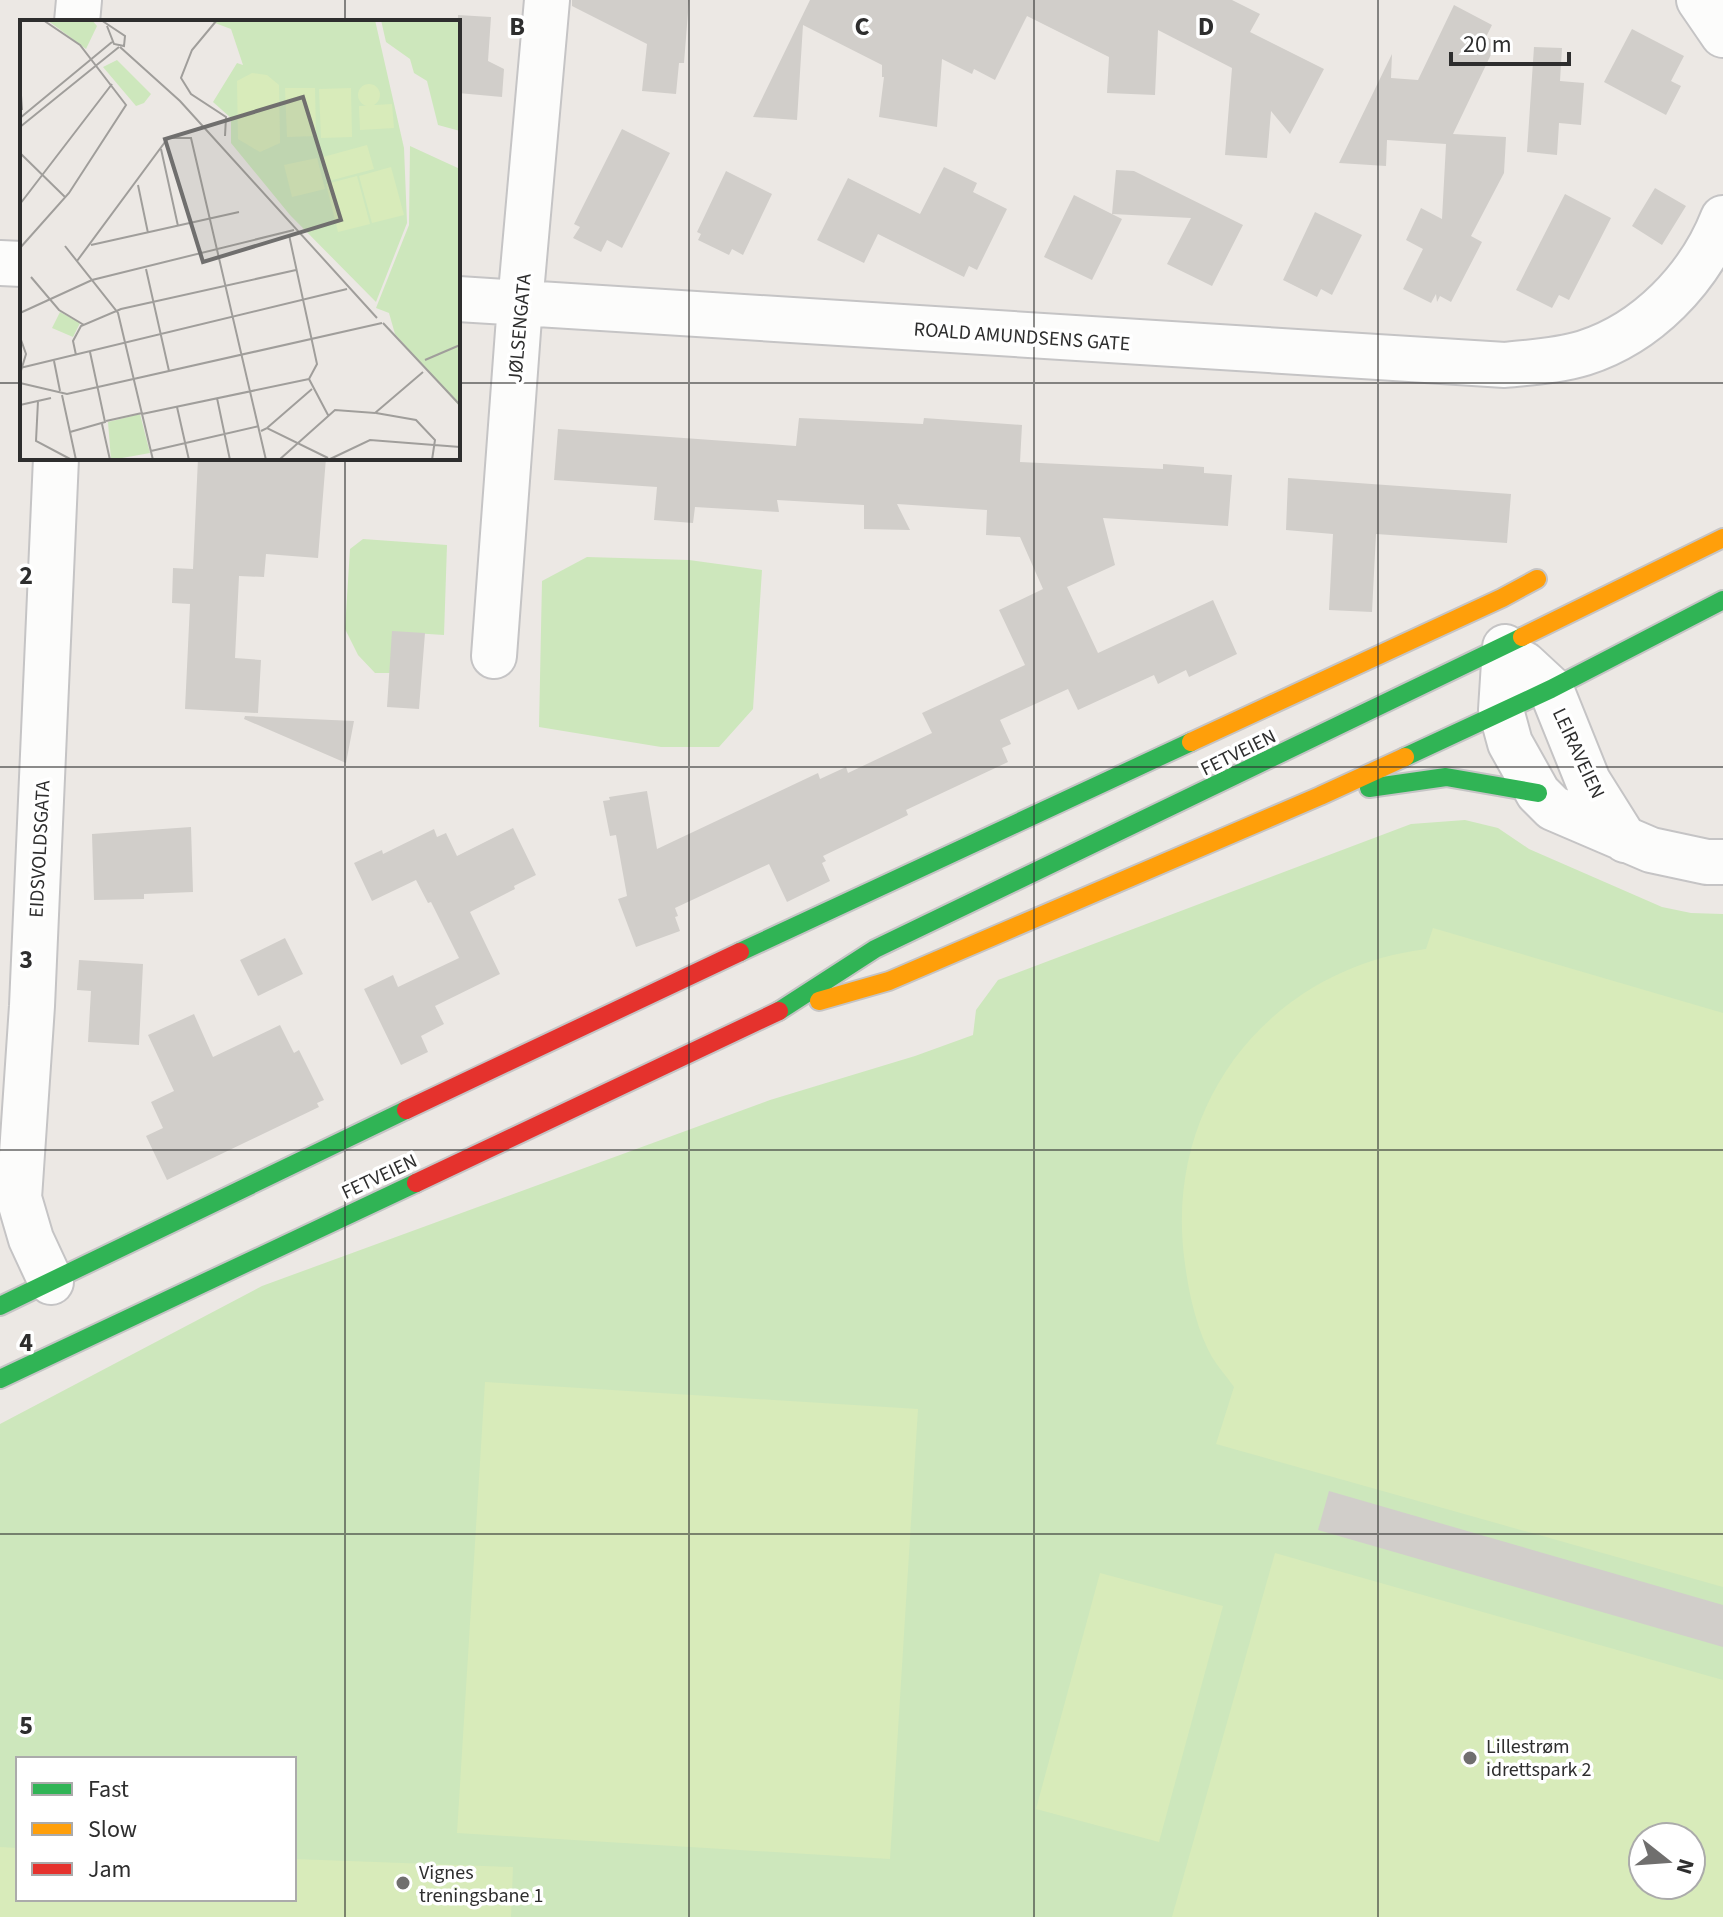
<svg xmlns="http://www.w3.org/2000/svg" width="1723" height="1917" font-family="'Source Sans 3',sans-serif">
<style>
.green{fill:#cde7bc;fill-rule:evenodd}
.pitch{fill:#d8ebba;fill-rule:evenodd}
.building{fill:#d1ceca}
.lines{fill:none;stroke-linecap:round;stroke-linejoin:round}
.street-casing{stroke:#c5c4c5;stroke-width:48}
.fast-casing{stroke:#c5c4c5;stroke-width:22}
.slow-casing{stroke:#c5c4c5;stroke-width:22}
.jam-casing{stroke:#c5c4c5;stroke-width:22}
.street{stroke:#fcfcfb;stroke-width:44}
.fast{stroke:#30b455;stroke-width:18}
.slow{stroke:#ff9f0a;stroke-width:18}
.jam{stroke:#e5322d;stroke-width:18}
.grid{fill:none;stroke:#2e2e2e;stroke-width:2;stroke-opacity:0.55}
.poi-dot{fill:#706f6e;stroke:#fff;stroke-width:3}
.labels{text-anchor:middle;stroke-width:7;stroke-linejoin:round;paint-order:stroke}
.street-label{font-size:20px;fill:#2e2e2e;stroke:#fff}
.poi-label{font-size:20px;fill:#2e2e2e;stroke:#fff;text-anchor:start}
.inset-road{fill:none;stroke:#a09e9b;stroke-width:2}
.view{fill:#706f6e;fill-opacity:0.15;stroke:#706f6e;stroke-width:4}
.inset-edge{fill:none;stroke:#2e2e2e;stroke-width:4}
.grid-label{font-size:26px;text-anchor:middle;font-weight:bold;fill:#2e2e2e;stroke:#fff;stroke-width:7;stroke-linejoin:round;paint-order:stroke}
</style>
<rect width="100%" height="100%" fill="#ece8e4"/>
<path class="green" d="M 363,539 L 447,545 L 444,635 L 397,632 L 393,673 L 375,673 L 358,655 L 345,629 L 350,549 Z
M 587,557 L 689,560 L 762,570 L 753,709 L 719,747 L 661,747 L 539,727 L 542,581 Z
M 1465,820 L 1498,828 L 1529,849 L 1662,907 L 1691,913 L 1723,914 L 1723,1917 L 0,1917 L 0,1424 L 262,1286 L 770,1100 L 915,1056 L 973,1035 L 976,1010 L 998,980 L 1411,824 ZM 18,1759 L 294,1759 L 294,1899 L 18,1899 ZM 1643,1837 L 1691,1837 L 1691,1885 L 1643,1885 Z"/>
<path class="pitch" d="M 1433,928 L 1723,1013 L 1723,1587 L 1216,1444 L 1234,1387 C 1227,1377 1218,1367 1212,1357 C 1197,1330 1189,1295 1185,1264 C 1162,1106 1268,969 1426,949 Z
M 485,1382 L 918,1409 L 890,1859 L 457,1833 Z
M 1275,1553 L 1723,1680 L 1723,1917 L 1172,1917 ZM 1643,1837 L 1691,1837 L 1691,1885 L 1643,1885 Z
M 1100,1573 L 1223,1606 L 1159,1842 L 1036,1809 Z
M 0,1847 L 18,1848 L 18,1899 L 294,1899 L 294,1859 L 513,1867 L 511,1917 L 0,1917 Z"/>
<path class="building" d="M 572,0 L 689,0 L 684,63 L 679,63 L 676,94 L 642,91 L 647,44 L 572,6 Z
M 810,0 L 1232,0 L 1260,14 L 1250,32 L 1324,69 L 1290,134 L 1271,111 L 1267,158 L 1225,155 L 1232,68 L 1158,30 L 1155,95 L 1107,93 L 1109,57 L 1027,16 L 995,80 L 974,69 L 972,74 L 942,59 L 937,127 L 879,117 L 884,77 L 882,77 L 882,65 L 803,25 L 797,120 L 753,117 Z
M 1454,5 L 1492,25 L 1486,37 L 1497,42 L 1453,134 L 1506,137 L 1504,173 L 1471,236 L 1482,242 L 1451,302 L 1440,296 L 1437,302 L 1436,294 L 1431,303 L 1403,289 L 1423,249 L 1406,240 L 1421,208 L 1442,219 L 1446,144 L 1387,140 L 1386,166 L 1339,163 L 1392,54 L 1391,78 L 1418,80 Z
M 458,15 L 491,17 L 488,61 L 504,69 L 502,97 L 458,93 Z
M 1632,29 L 1684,56 L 1671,81 L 1681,86 L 1666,115 L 1604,82 Z
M 1534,47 L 1562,48 L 1560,81 L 1584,83 L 1581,125 L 1559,123 L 1557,155 L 1527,152 Z
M 622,129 L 670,153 L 622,248 L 607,240 L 601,252 L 573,238 L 580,227 L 574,224 Z
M 944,167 L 977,183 L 973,192 L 1007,209 L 977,270 L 969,266 L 964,277 L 878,234 L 864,263 L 817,240 L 848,178 L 920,214 Z
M 1116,170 L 1134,171 L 1243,225 L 1212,286 L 1167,264 L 1191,218 L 1112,214 L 1122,219 L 1092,280 L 1044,257 L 1074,195 L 1112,214 Z
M 726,171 L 772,194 L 743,255 L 732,249 L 729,255 L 698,240 L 701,234 L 697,232 Z
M 1655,188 L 1686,206 L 1662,245 L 1632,226 Z
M 1565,194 L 1611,218 L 1569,300 L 1559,295 L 1552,308 L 1516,290 Z
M 1315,212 L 1362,235 L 1332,295 L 1321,289 L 1317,297 L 1283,280 Z
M 799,418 L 923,424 L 924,418 L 1022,425 L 1020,462 L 1163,469 L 1163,464 L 1204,467 L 1204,473 L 1232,475 L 1228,526 L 1103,518 L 1115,565 L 1067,587 L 1098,653 L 1213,600 L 1237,654 L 1189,677 L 1186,670 L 1158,684 L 1154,675 L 1078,710 L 1068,689 L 1000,720 L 1011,744 L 1002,748 L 1008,762 L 906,810 L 908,815 L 823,856 L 826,861 L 822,863 L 830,881 L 787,902 L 769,864 L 675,908 L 678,916 L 675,917 L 680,931 L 636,947 L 618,899 L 627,896 L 616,835 L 610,836 L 603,801 L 610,800 L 609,797 L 647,791 L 657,849 L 818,773 L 820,779 L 846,767 L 848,773 L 932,733 L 922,713 L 1025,665 L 999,610 L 1043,589 L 1020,537 L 986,535 L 987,510 L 897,504 L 910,530 L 864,529 L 864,505 L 777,500 L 779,512 L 695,507 L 693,523 L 654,520 L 657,487 L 554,480 L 558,429 L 796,446 Z
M 198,458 L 326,458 L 318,558 L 266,554 L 264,577 L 239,576 L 235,658 L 261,660 L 258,713 L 185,709 L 190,604 L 172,603 L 173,568 L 193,569 Z
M 1288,478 L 1511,494 L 1507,543 L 1376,534 L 1372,612 L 1329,610 L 1333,534 L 1286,530 Z
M 392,631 L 425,633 L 419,709 L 387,707 Z
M 245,716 L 354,721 L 346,763 L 244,719 Z
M 191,827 L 193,892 L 144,894 L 144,899 L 94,900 L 92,834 Z
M 513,828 L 536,875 L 514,886 L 515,889 L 470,912 L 500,974 L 435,1006 L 444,1024 L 421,1036 L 428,1052 L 401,1065 L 364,989 L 393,975 L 398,987 L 459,958 L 431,902 L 428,903 L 416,880 L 372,901 L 354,863 L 382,850 L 383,854 L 434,829 L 437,837 L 446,833 L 457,856 Z
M 285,938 L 303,974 L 258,996 L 240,960 Z
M 79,960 L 143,964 L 139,1045 L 88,1042 L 91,991 L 77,990 Z
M 194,1014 L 213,1057 L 280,1025 L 294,1053 L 299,1050 L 324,1100 L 317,1103 L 319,1107 L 167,1180 L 146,1136 L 163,1128 L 151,1102 L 174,1091 L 148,1035 Z
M 1329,1491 L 1723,1605 L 1723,1647 L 1318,1530 Z"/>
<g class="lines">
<defs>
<path id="street" d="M 1699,0 L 1723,35
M 77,22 L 79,0
M 0,263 L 22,264
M 458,299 L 1505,365 C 1532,362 1558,361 1584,353 C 1647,333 1699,279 1723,218
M 1505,647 L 1501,710 L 1510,743 L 1538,793 L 1553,808 L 1651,850 L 1707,862 L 1723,862
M 494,656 L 520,304 L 547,0
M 1524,664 L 1551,689 L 1588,781 L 1625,840
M 51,1282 L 31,1239 L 19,1198 L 32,1006 L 56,458"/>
<path id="fast" d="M 1405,757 L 1551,689 L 1723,600
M 1369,788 L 1446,777 L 1538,793
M 740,952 L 1191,742
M 779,1011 L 875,949 L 1522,637
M 0,1306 L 406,1110
M 0,1379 L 416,1183"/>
<path id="slow" d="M 1522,637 L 1723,538
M 1191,742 L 1502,598 L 1537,579
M 819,1001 L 889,981 L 1320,796 L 1405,757"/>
<path id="jam" d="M 406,1110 L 740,952
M 416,1183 L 779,1011"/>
</defs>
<use href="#street" class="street-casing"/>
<use href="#fast" class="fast-casing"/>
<use href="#slow" class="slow-casing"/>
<use href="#jam" class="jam-casing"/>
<use href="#street" class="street"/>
<use href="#fast" class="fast"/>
<use href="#slow" class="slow"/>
<use href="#jam" class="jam"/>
</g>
<path class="grid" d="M 345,0 L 345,22M 689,0 L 689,1917M 1034,0 L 1034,1917M 1378,0 L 1378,1917M 0,383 L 22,383M 458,383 L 1723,383M 345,458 L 345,1917M 0,767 L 1723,767M 0,1150 L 1723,1150M 0,1534 L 1723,1534"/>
<g class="poi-dot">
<circle cx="1470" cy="1758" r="8"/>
<circle cx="403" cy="1883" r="8"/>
</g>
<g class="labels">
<g class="street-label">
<text transform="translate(519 328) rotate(-85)" y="7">JØLSENGATA</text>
<text transform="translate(1022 336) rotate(4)" y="7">ROALD AMUNDSENS GATE</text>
<text transform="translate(1238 752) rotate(-26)" y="7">FETVEIEN</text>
<text transform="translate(1579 753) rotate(65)" y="7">LEIRAVEIEN</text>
<text transform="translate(39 849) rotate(-87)" y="7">EIDSVOLDSGATA</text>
<text transform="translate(379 1176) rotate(-25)" y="7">FETVEIEN</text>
</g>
<g class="poi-label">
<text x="1486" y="1753">Lillestrøm<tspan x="1486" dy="23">idrettspark 2</tspan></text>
<text x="419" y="1879">Vignes<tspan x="419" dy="23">treningsbane 1</tspan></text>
</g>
</g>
<g transform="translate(20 20)">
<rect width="440" height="440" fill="#ece8e4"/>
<path d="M 27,0 L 72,0 L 77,6 L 66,29 ZM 187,0 L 355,0 L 384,128 L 387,203 L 356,282 L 270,195 L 211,123 L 211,98 L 193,82 L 217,43 L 223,45 L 211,9 ZM 361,0 L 440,0 L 440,111 L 418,105 L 407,61 L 394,53 L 390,39 L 366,22 ZM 97,40 L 131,74 L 124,83 L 116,86 L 83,47 ZM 390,126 L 440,149 L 440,387 L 375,314 L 369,293 L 356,288 L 389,205 ZM 40,292 L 60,303 L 53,317 L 32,308 ZM 120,394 L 130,433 L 91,440 L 88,402 Z" fill="#cde7bc"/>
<path d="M 232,53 L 247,55 L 259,65 L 260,123 L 240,132 L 218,119 L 217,61 ZM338 75a11 11 0 1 1 22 0a11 11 0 1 1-22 0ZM 265,68 L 295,68 L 296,116 L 267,117 ZM 331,68 L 332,117 L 301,118 L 299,69 ZM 372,84 L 374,108 L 340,110 L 339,86 ZM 347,125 L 354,149 L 309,161 L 303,137 ZM 297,138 L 305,169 L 272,177 L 264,145 ZM 371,147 L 384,195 L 352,203 L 339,156 ZM 337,156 L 350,204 L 318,212 L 306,164 Z" fill="#d8ebba"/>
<path class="inset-road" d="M 81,0 L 105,16 L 104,26 L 94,24 L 87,6M 197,0 L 172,30 L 161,58 L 171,74 L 206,97 L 205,116M 100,27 L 160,81 L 357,298M 0,61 L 2,90M 0,98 L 92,22M 0,107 L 99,27M 141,129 L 158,206M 0,133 L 45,177M 118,165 L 128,213M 0,184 L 92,64M 269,215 L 297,344 L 289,359M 71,225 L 219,192M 45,226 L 98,293 L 133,440M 0,228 L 49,173 L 106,85 L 60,25 L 23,0M 57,241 L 148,118 L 171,118 L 246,440M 126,249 L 149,351M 11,257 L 39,290 L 64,305M 0,293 L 72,260 L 274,210M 363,303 L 440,385M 0,317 L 6,334 L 0,354M 56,335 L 53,321 L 61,306 L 101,289 L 276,250M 405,340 L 440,325M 34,341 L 40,371M 0,348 L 327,269M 289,359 L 308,395M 0,363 L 47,374 L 362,303M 42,375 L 56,440M 197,378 L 210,440M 18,381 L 16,421 L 52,440M 0,385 L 31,378M 157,387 L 169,440M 356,393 L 396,400 L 415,420 L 412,440M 122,394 L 289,359M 86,401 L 122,393M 82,404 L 90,440M 247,408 L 292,369M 241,411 L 247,408 L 308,438M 50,412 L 85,402 L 70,332M 131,431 L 239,406M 259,440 L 315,390 L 355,393 L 403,352M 308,440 L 350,420 L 440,427"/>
<path class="view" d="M 283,77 L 321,200 L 183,242 L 145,119 Z"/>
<rect width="440" height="440" class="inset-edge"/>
</g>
<g class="grid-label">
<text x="517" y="35">B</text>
<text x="862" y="35">C</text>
<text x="1206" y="35">D</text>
<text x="26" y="584">2</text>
<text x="26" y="968">3</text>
<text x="26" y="1351">4</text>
<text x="26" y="1734">5</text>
</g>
<rect x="16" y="1757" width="280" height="144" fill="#ffffff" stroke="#ababab" stroke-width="2"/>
<rect x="32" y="1783" width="40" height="12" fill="#30b455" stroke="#ababab" stroke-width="2"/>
<text x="88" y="1797" font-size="24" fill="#2e2e2e">Fast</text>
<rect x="32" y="1823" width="40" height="12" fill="#ff9f0a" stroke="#ababab" stroke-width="2"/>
<text x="88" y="1837" font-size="24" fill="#2e2e2e">Slow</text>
<rect x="32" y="1863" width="40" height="12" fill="#e5322d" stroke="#ababab" stroke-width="2"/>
<text x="88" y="1877" font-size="24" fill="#2e2e2e">Jam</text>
<g transform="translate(1667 1861) rotate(107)"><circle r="38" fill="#ffffff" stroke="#ababab" stroke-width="2"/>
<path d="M0-6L14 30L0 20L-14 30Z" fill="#706f6e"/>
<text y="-12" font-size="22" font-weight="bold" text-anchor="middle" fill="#2e2e2e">N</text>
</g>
<path d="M1451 52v12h118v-12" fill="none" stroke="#2e2e2e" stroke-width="4"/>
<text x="1463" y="52" font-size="24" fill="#2e2e2e" stroke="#ffffff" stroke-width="6" paint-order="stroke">20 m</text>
</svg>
